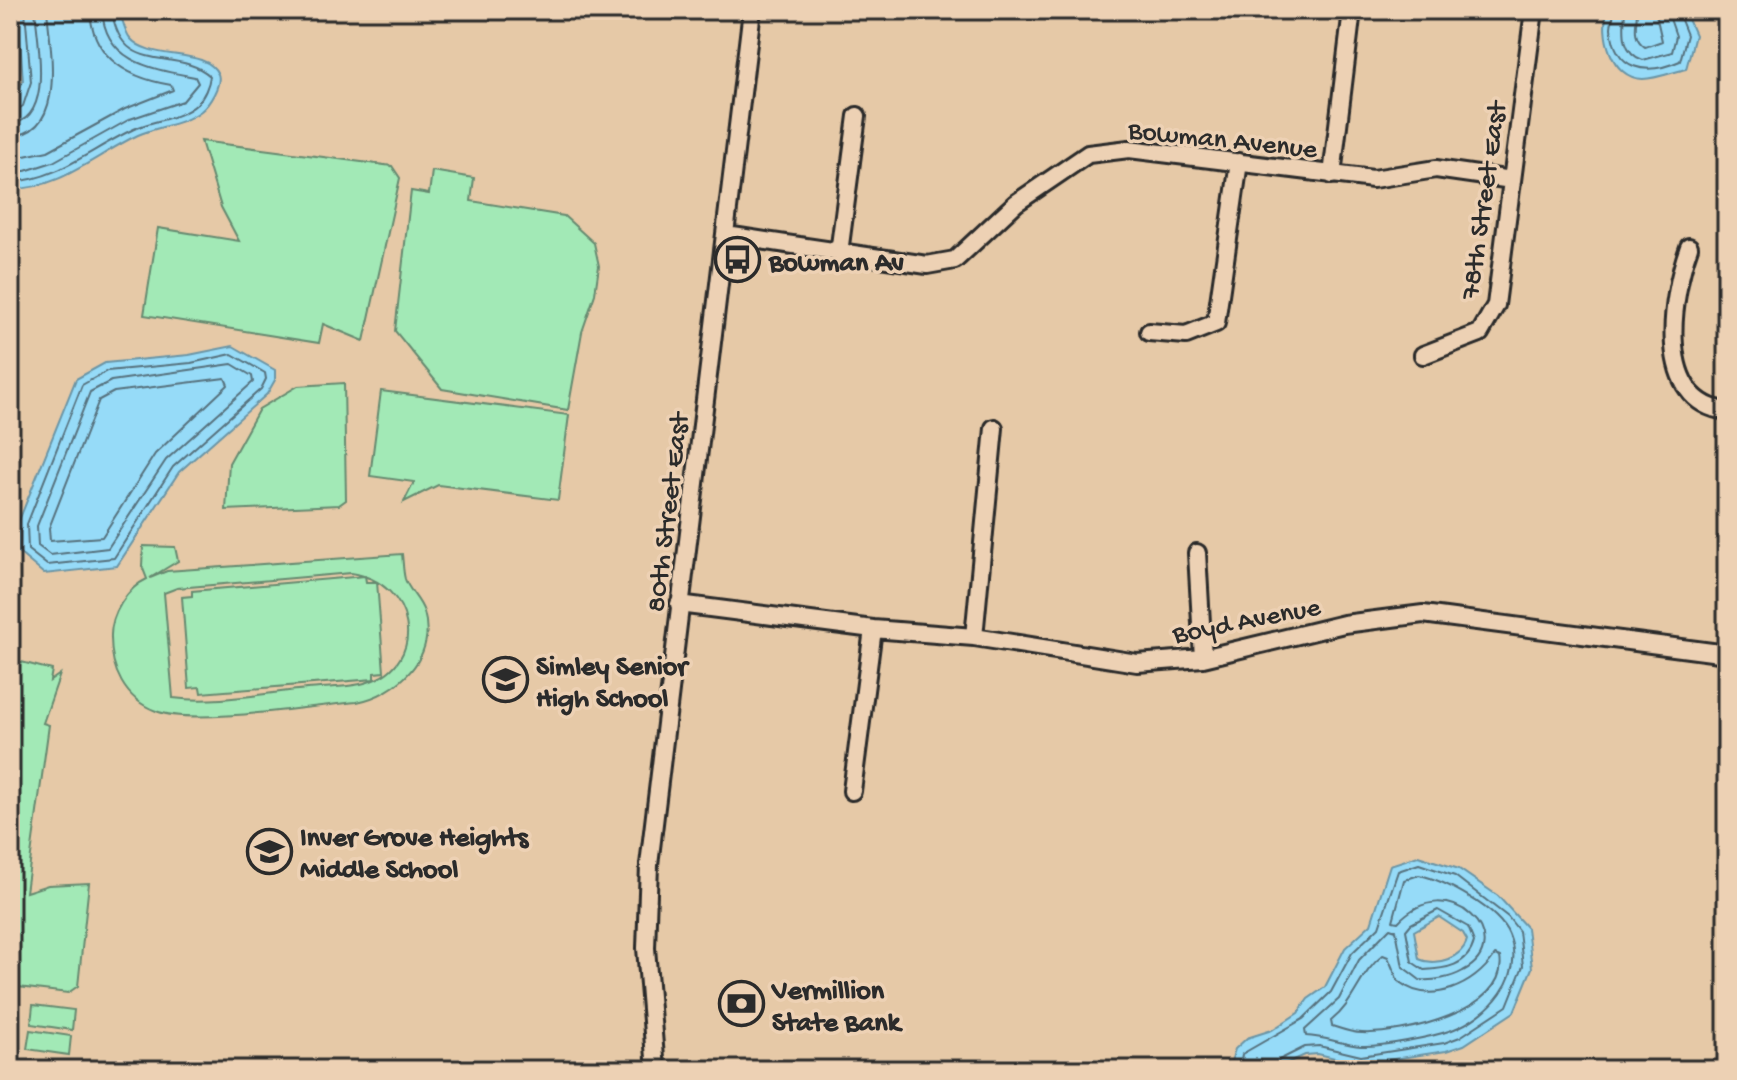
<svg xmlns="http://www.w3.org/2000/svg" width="1737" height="1080" font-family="'Gochi Hand',sans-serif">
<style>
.green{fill:#a2e9b6;stroke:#668a70;stroke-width:2;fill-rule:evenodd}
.water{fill:#96dbf8;stroke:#6b95a6;stroke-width:2;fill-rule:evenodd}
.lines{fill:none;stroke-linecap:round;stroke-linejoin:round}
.shore{stroke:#56717d;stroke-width:2}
.minor-casing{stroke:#2b2b2b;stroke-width:22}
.minor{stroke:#edd1b4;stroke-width:16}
.labels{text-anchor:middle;stroke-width:7;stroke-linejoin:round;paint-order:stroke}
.street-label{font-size:28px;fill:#2b2b2b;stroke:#edd1b4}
.poi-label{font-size:28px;font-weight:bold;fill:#2b2b2b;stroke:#edd1b4;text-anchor:start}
</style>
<rect width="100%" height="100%" fill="#e6c9a7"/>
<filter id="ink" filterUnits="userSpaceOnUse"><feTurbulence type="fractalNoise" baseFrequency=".0125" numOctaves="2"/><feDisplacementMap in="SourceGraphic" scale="16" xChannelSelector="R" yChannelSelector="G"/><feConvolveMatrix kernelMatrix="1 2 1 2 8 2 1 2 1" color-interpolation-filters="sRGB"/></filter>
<g filter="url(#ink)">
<path class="green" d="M 201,141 L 392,166 L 400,178 L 364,341 L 323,324 L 319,343 L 144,315 L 158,228 L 239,241 L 221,207 Z
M 432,171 L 474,178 L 471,201 L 564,216 L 594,243 L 599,266 L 595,294 L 582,332 L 568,410 L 442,389 L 395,331 L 411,191 L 429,194 Z
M 344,383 L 346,500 L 339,505 L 226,510 L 229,463 L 259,409 L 298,386 Z
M 381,391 L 569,415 L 558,500 L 438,485 L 404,502 L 414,482 L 370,476 Z
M 143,546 L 175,547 L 178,561 L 150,578 L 167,571 L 402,554 C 403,562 403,572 405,579 C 409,591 420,599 424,612 C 437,657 398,694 357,702 C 312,706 193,726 156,711 C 124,699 111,669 111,638 C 110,615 127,588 147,579 L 142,566 ZM 351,573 C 415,582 429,663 368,682 C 350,688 327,687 307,689 C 265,693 215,704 173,698 L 164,593 L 177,588 Z
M 365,576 L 366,582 L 377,582 L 384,672 L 374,673 L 374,679 L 201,693 L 200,687 L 189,688 L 182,597 L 192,596 L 192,591 Z
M 10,659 L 52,670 L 50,681 L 60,674 L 43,723 L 49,725 L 26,892 L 48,885 L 89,883 L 78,986 L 68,993 L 10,986 Z
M 33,1005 L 74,1010 L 72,1030 L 31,1024 Z
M 30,1030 L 71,1036 L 69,1055 L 27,1049 Z"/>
<path class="water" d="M 18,10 L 119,10 C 122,18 125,32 130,38 C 150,62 206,47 218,74 C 222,84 209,105 201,111 C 183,125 158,126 138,135 C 95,155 59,190 10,189 L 10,109 L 23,81 Z
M 1608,10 L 1684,10 L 1695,35 L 1686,69 C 1673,72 1656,79 1643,79 C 1611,79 1599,32 1608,10 Z
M 233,346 L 275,370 L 275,380 L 267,394 L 179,472 L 117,566 L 44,574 L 19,553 L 18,523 L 76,379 L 105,363 L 189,355 Z
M 1418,856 L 1459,869 L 1498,896 L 1527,928 L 1532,968 L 1514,1012 L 1464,1045 L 1446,1051 L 1361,1064 L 1318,1054 L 1305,1055 L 1272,1070 L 1236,1070 L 1230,1065 L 1235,1049 L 1247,1038 L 1272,1030 L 1298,1013 L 1308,999 L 1325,987 L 1345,948 L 1371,924 L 1390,865 ZM 1439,917 L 1463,933 L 1467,940 C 1462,958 1436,967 1419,959 L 1414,931 Z"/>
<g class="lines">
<path class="shore" d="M 1615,10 C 1614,16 1611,22 1611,28 C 1615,71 1646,76 1680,61 L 1687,35 L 1677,10
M 1625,10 C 1624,29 1620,52 1643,60 L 1672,52 L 1676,36 L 1667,10
M 1637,10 C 1637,25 1631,37 1645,47 L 1662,41 L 1655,10
M 10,114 L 23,106 L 31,82 L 25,10
M 10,124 C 55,121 37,39 35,10
M 10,136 C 68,134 50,47 47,10
M 10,159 L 48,151 L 125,109 L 173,90 L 171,85 C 129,78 92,58 90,10
M 10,171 L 25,171 L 53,162 L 130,119 L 183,101 L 198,83 L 195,77 C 153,69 105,63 102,10
M 10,182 C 58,180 92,148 134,129 C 153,120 181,119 197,104 C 204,97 209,85 210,76 C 177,46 120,78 112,10
M 232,354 L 265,373 L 266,379 L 261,389 L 173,467 L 114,558 L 47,565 L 28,550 L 27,524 L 82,385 L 107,371 L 191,363 Z
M 232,364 L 252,376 L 253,382 L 166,460 L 108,548 L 50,555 L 38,546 L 37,526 L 90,392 L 111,381 Z
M 225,378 L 228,385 L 155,454 L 102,537 L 50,541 L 49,528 L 99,400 L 114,392 Z
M 1419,875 C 1444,880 1499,909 1509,935 C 1526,977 1489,1016 1452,1030 C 1432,1037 1382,1047 1361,1046 C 1342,1044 1325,1037 1306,1036 L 1305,1030 L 1339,999 L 1359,960 L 1390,928 L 1396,930 L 1403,967 L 1420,980 C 1434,981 1451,978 1463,971 C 1519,942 1449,867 1398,922 L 1393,921 L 1404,880 Z
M 1438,910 L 1468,927 L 1474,942 C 1468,966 1445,969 1424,970 L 1412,962 L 1406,930 L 1411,924 Z
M 1383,955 L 1388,957 L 1398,981 C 1431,1007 1474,985 1495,955 L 1500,957 C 1510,1011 1400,1035 1362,1033 C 1352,1033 1341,1029 1332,1026 L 1331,1021 C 1356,1001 1359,974 1383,955 Z
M 1240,1070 L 1242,1054 L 1303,1019 L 1331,992 L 1352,953 L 1379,927 L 1398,871 L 1419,864 L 1455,876 L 1508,917 L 1519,931 L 1523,966 L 1507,1006 L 1460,1037 L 1444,1043 L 1361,1056 L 1319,1046 L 1305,1047 L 1279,1060 L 1275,1070"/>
<defs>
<path id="minor" d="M 1332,175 L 1352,10
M 726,235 L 927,265 L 955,260 L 1016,203 L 1088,154 L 1129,149 L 1373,179 L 1436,169 L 1512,180
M 1689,247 C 1672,294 1653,403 1727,411
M 839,253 L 857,116
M 1149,332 L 1186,335 L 1216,323 L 1239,162
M 1423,355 L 1480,333 L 1496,305 L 1534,10
M 1197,553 L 1203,658
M 679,604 L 873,629 L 974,637 L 1137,663 L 1203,658 L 1344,624 L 1423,614 L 1727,654
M 974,637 L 994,428
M 852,791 L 873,629
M 656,1070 L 646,948 L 649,865 L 752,10"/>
</defs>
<use href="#minor" class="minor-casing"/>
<use href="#minor" class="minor"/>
</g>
</g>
<defs>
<symbol id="bus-ring" viewBox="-11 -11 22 22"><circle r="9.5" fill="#edd1b4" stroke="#2b2b2b" stroke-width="1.5"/><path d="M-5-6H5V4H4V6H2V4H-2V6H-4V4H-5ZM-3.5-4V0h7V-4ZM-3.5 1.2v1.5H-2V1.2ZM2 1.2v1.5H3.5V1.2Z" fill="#2b2b2b"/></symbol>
<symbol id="school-ring" viewBox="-11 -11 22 22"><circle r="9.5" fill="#edd1b4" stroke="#2b2b2b" stroke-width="1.5"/><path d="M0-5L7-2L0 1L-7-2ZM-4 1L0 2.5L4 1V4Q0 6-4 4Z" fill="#2b2b2b"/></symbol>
<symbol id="bank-ring" viewBox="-11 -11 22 22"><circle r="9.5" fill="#edd1b4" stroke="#2b2b2b" stroke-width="1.5"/><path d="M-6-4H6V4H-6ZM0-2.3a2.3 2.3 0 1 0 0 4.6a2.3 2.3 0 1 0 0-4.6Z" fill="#2b2b2b"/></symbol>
</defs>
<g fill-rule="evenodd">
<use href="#bus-ring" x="712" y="234" width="51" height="51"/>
<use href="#school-ring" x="480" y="654" width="51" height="51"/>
<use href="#school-ring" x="244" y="826" width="51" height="51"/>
<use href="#bank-ring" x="716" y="978" width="51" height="51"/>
</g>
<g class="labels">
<g class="street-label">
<text transform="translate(1223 137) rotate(6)" y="10">Bowman Avenue</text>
<text transform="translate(1481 200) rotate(-82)" y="10">78th Street East</text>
<text transform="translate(665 512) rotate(-83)" y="10">80th Street East</text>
<text transform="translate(1246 618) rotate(-11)" y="10">Boyd Avenue</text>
</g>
<g class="poi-label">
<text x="769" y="270">Bowman Av</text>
<text x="536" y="674">Simley Senior<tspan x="536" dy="32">High School</tspan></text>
<text x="300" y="845">Inver Grove Heights<tspan x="300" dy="32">Middle School</tspan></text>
<text x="772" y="998">Vermillion<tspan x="772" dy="32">State Bank</tspan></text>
</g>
</g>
<rect width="1737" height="1080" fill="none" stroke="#edd1b4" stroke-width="40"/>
<rect x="20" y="20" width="1697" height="1040" fill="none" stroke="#2b2b2b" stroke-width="3" filter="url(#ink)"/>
</svg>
